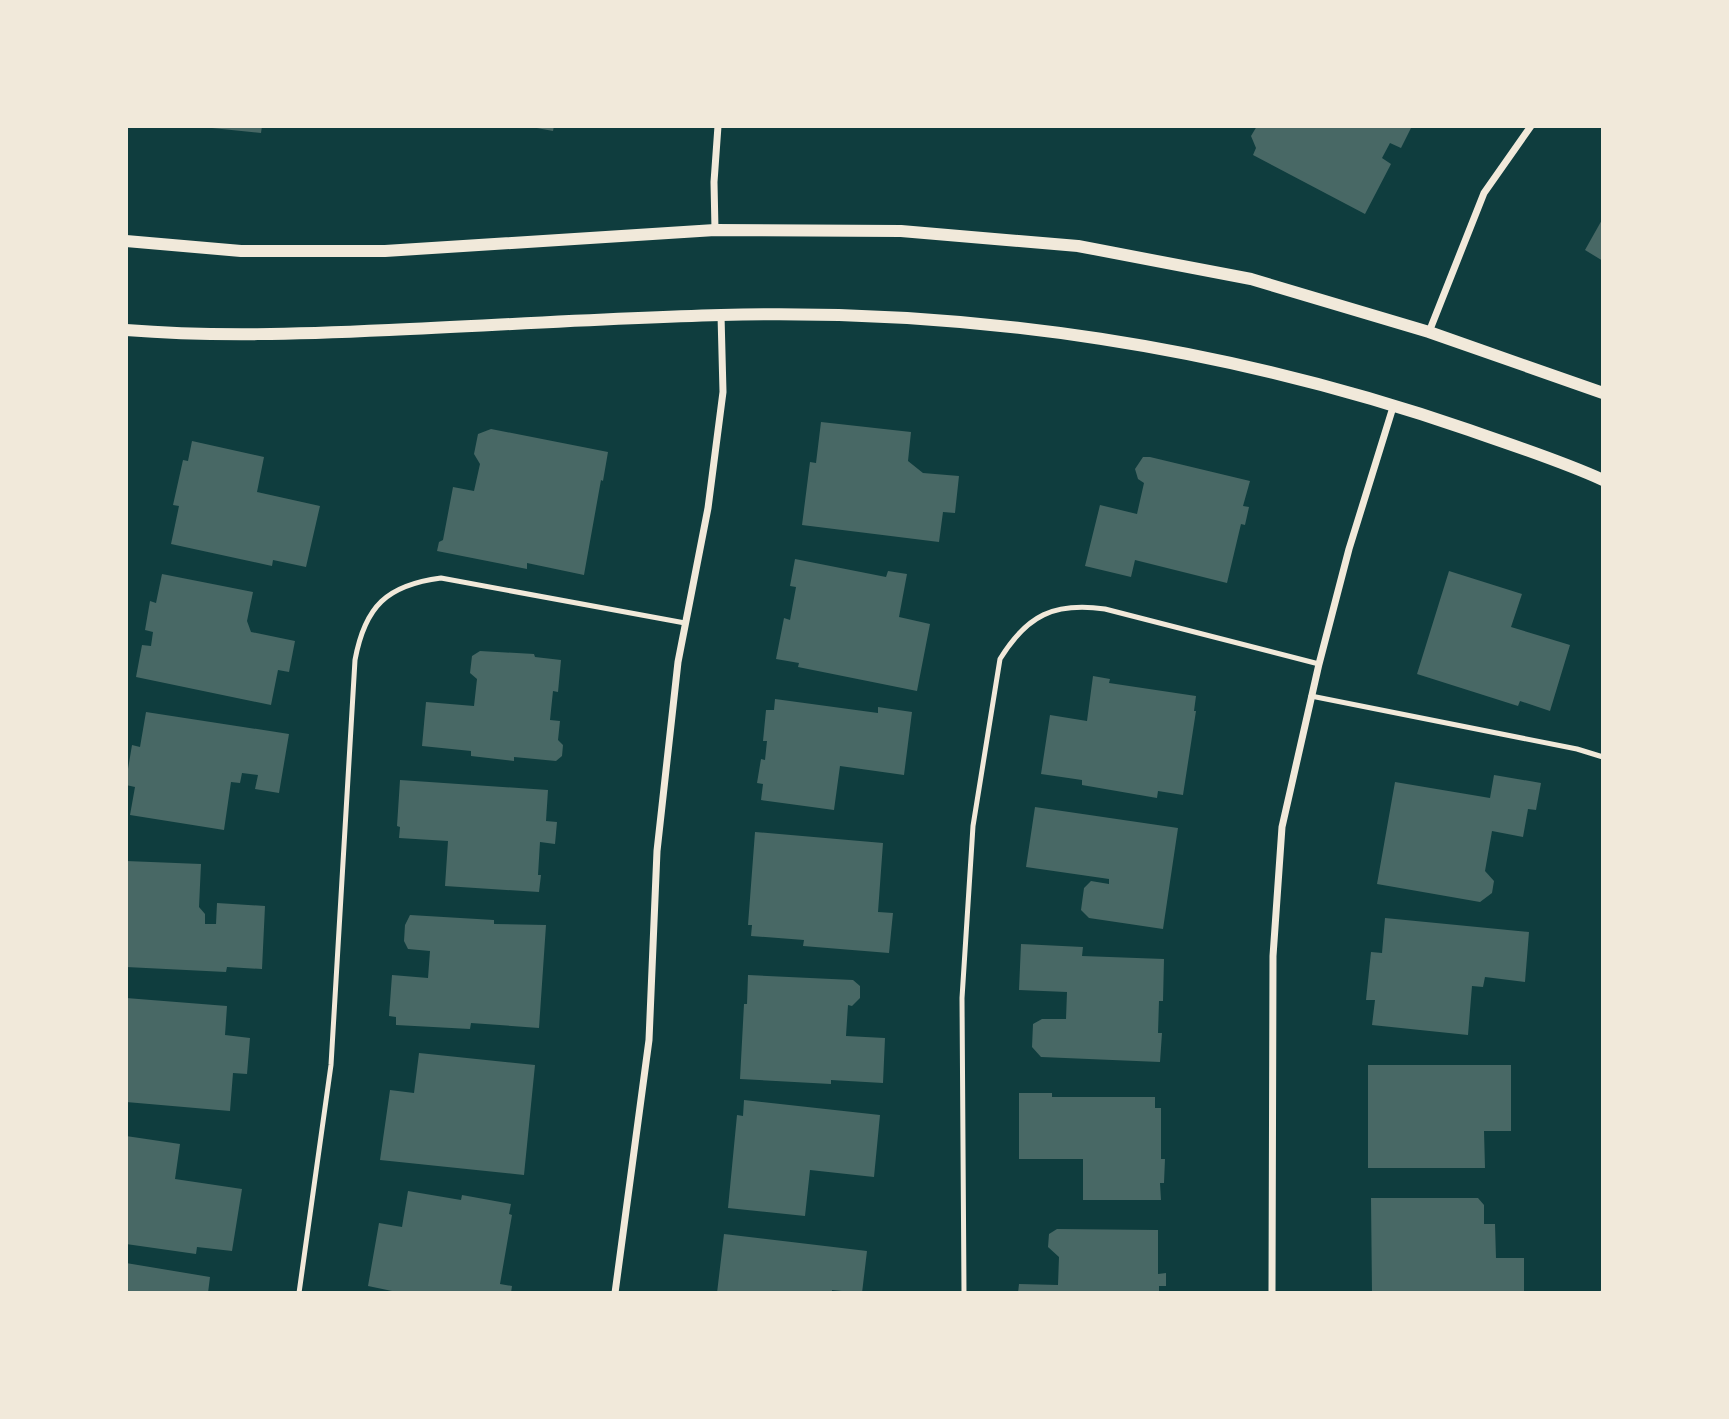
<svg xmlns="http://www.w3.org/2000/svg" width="1729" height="1419" font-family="Poppins,sans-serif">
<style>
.building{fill:#486865}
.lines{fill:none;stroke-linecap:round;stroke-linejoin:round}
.service{stroke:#f1e9da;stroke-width:5}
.minor{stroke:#f1e9da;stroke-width:7}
.tertiary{stroke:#f1e9da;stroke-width:12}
</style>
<rect width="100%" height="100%" fill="#0f3d3e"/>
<path class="building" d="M 212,126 L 262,126 L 261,133 L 212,128 Z
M 526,126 L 554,126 L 553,131 Z
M 1257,126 L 1412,126 L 1401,148 L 1390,143 L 1382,158 L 1391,164 L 1365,214 L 1253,155 L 1256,148 L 1251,136 Z
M 1603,218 L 1603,261 L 1585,250 Z
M 821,422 L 911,432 L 908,461 L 923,473 L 959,476 L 955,513 L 943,512 L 939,542 L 802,525 L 810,462 L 816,463 Z
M 491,429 L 608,452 L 603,481 L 601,480 L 584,575 L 527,563 L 527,569 L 437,551 L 439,542 L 443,540 L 453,487 L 474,491 L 480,464 L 474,454 L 478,434 Z
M 192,441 L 264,457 L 257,492 L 320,506 L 306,567 L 273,560 L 272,566 L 171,544 L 179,506 L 173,505 L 183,460 L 188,461 Z
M 1143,457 L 1150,457 L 1250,481 L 1243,506 L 1249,507 L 1245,525 L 1241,524 L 1227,583 L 1135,560 L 1131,577 L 1085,566 L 1100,505 L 1137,514 L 1144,483 L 1138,479 L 1135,469 Z
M 795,559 L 886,577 L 888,571 L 907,574 L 899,617 L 930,624 L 917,691 L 798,667 L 799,663 L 776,659 L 784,618 L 790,620 L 796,587 L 790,586 Z
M 1449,571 L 1522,594 L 1511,627 L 1570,645 L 1550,711 L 1520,701 L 1518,706 L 1417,674 Z
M 162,574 L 253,592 L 247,621 L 251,632 L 295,641 L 289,672 L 278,670 L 271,705 L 136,677 L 142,645 L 151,646 L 153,632 L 145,630 L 150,601 L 156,603 Z
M 480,651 L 534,654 L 535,657 L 561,660 L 558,692 L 553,691 L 550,720 L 560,721 L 558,740 L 563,745 L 562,756 L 556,761 L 514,757 L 514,761 L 471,756 L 471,751 L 422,746 L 426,702 L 474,706 L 477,679 L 470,673 L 472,656 Z
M 1093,676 L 1110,679 L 1109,683 L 1196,696 L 1194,711 L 1196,711 L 1183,795 L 1158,791 L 1157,798 L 1082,785 L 1082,780 L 1041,774 L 1050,715 L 1087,721 Z
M 775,699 L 878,713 L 878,707 L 912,712 L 904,775 L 840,766 L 834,810 L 761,800 L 763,784 L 757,783 L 761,759 L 765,760 L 767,741 L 763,741 L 766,710 L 774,710 Z
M 146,712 L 289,734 L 279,793 L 255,789 L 258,775 L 242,773 L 240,783 L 231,782 L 224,830 L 130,815 L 135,787 L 126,785 L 126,781 L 132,745 L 140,747 Z
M 1494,775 L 1541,783 L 1536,810 L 1528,809 L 1523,837 L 1492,831 L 1485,871 L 1494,881 L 1492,893 L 1480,902 L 1377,884 L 1395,782 L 1490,798 Z
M 400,780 L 548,790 L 546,821 L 557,822 L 555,844 L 540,842 L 538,875 L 541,875 L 539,892 L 445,886 L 448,841 L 399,838 L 400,827 L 397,826 Z
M 1035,807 L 1178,828 L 1163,929 L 1089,918 L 1081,910 L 1084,888 L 1091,881 L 1109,884 L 1109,879 L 1026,867 Z
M 755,832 L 883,843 L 878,912 L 893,913 L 889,953 L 803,946 L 804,940 L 751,936 L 752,925 L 748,925 Z
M 126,861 L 201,864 L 199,907 L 205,914 L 205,924 L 216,924 L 217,903 L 265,906 L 262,969 L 227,967 L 226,972 L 126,967 Z
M 410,915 L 494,920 L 494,924 L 546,925 L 539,1028 L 471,1023 L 470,1029 L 396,1025 L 396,1017 L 389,1016 L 392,975 L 428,978 L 430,951 L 408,949 L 404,941 L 405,925 Z
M 1385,918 L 1529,932 L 1525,982 L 1485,977 L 1483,987 L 1472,986 L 1468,1035 L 1372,1025 L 1375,1000 L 1366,1000 L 1371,952 L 1382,953 Z
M 1021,944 L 1083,947 L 1082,956 L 1164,959 L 1163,1001 L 1159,1001 L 1158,1033 L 1162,1033 L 1160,1062 L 1041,1057 L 1032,1047 L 1033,1024 L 1042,1019 L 1066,1019 L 1067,992 L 1019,990 Z
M 748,975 L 853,980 L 860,986 L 860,998 L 852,1006 L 848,1005 L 846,1036 L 885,1038 L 883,1083 L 831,1080 L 831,1084 L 740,1079 L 744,1004 L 747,1004 Z
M 126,998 L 227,1006 L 225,1035 L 250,1038 L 247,1074 L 233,1073 L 230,1111 L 126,1102 Z
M 419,1053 L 535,1065 L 524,1175 L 380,1160 L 390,1090 L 414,1093 Z
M 1368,1065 L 1511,1065 L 1511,1131 L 1484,1131 L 1485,1168 L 1368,1168 Z
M 1019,1093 L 1052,1093 L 1052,1097 L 1155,1097 L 1155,1108 L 1161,1108 L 1161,1159 L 1165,1159 L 1164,1183 L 1160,1183 L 1161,1200 L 1083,1200 L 1083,1159 L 1019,1159 Z
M 744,1100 L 880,1115 L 874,1177 L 810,1170 L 805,1216 L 728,1208 L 737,1115 L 743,1116 Z
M 126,1136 L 180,1144 L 175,1179 L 242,1189 L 232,1251 L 197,1247 L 196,1254 L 126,1244 Z
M 408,1191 L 461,1200 L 462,1195 L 511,1204 L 509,1214 L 512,1215 L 500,1284 L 512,1286 L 511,1293 L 392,1293 L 392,1291 L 368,1286 L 379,1223 L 402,1227 Z
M 1371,1198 L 1478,1198 L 1484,1205 L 1484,1224 L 1495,1224 L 1496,1258 L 1524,1258 L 1524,1293 L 1372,1293 Z
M 1057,1229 L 1158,1230 L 1158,1274 L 1166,1273 L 1166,1286 L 1159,1286 L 1159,1293 L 1018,1293 L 1019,1284 L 1058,1285 L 1059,1257 L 1048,1247 L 1049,1234 Z
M 724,1234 L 867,1251 L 862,1293 L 832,1290 L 832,1293 L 717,1293 Z
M 126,1263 L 210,1277 L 208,1293 L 126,1293 Z"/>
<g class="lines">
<path class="service" d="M 1311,696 L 1577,749 L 1603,757
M 299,1293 L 331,1065 L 355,660 C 365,606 387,585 441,578 L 685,623
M 964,1293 L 962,998 L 973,826 L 1000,659 C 1027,615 1054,602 1105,609 L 1319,664
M 1603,1293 L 1603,1292"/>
<path class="minor" d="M 715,230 L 714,182 L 718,126
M 1429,332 L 1484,193 L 1531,126
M 615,1293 L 649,1040 L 657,851 L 678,662 L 708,508 L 723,392 L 721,315
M 1272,1293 L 1273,956 L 1282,827 L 1319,664 L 1349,549 L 1394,404"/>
<path class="tertiary" d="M 126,241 L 241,251 L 385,251 L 715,230 L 901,231 L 1078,246 L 1251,279 L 1429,332 L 1603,393
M 126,330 C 214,337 301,334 389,330 C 500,325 610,318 721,315 C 975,308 1229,347 1469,430 C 1514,446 1559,460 1603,480"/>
</g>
<rect width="1729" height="1419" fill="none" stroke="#f1e9da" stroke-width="256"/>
</svg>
